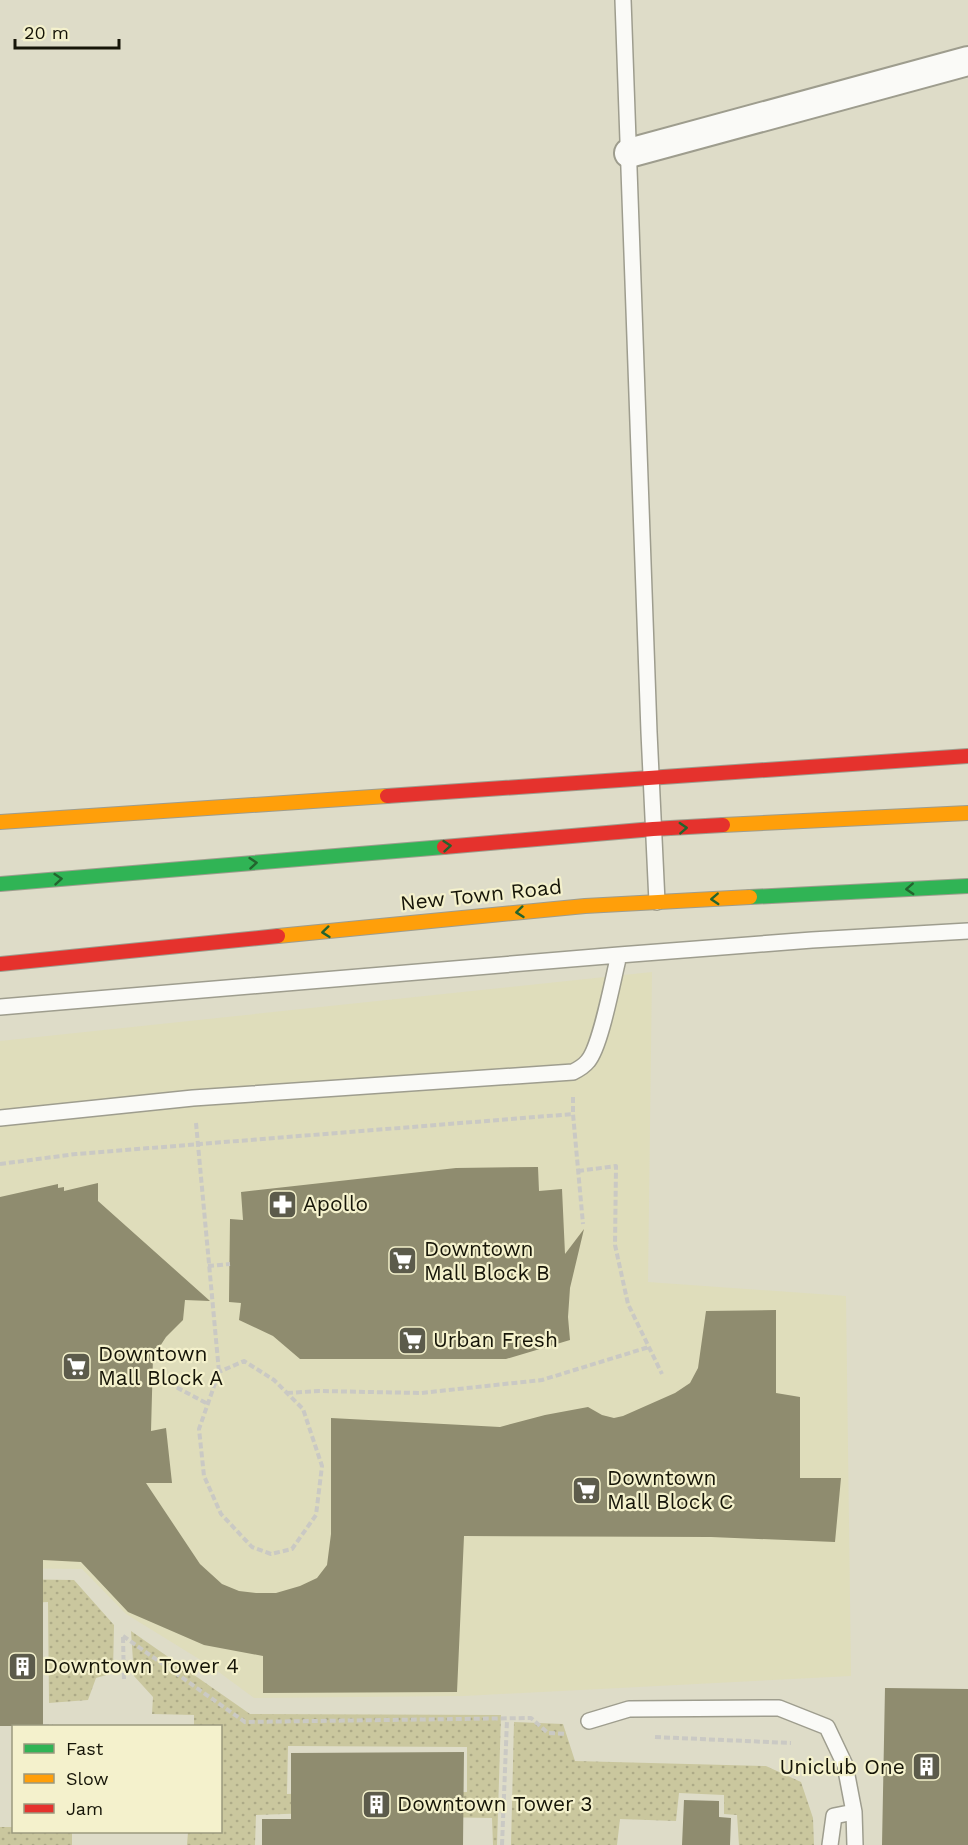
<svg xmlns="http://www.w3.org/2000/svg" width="968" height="1845" font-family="'Work Sans',sans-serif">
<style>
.built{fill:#dfddbb}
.garden{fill:url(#garden-dots)}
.building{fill:#8f8c6f}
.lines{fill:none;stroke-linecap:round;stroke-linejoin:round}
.lane-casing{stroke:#9e9d8e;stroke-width:18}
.street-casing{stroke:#9e9d8e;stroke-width:32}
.fast-casing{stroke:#9e9d8e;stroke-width:16}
.slow-casing{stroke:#9e9d8e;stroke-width:16}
.jam-casing{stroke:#9e9d8e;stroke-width:16}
.path{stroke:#cac9c4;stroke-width:4;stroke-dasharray:6 3;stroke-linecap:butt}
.lane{stroke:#fafaf7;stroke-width:15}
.street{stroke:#fafaf7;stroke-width:28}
.fast{stroke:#30b455;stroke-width:14}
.slow{stroke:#ff9f0a;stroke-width:14}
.jam{stroke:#e5322d;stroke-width:14}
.oneway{stroke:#23642e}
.labels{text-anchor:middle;stroke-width:4.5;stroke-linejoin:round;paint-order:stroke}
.street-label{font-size:21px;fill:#161508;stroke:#f4f1cc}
.poi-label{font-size:21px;fill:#161508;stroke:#f4f1cc;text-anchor:start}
</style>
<defs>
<pattern id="garden-dots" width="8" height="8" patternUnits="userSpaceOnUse" patternTransform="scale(1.5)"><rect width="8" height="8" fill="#cac79e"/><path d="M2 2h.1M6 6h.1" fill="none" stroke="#adaa87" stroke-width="1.8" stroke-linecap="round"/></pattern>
</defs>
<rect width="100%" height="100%" fill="#dedcc8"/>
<path class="built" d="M 652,972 L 648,1282 L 846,1296 L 851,1676 L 464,1696 L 254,1698 L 212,1667 L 126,1614 L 82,1569 L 0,1568 L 0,1041 Z"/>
<path class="garden" d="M 0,1579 L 74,1580 L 114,1625 L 113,1673 L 96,1678 L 88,1700 L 49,1703 L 48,1602 L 28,1603 Z
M 131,1631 L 250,1714 L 501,1715 L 497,1845 L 493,1845 L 492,1818 L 434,1817 L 434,1793 L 467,1792 L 467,1747 L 288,1746 L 287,1794 L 312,1793 L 312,1813 L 256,1815 L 255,1845 L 187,1845 L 188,1832 L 220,1832 L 220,1726 L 194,1726 L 194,1715 L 152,1714 L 153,1697 L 134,1676 Z
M 514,1722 L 563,1724 L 575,1761 L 766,1766 L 801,1782 L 813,1818 L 814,1845 L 739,1845 L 737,1815 L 724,1814 L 724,1795 L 679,1793 L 676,1821 L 620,1819 L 617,1845 L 511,1845 Z
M 0,1827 L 13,1827 L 14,1832 L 72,1832 L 72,1845 L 0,1845 Z"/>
<path class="building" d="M 538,1167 L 539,1191 L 562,1189 L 565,1254 L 584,1229 L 570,1288 L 568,1317 L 570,1340 L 506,1359 L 300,1359 L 273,1336 L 239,1320 L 241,1303 L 229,1302 L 230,1219 L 243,1220 L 241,1192 L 456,1168 Z
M 98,1183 L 98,1201 L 210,1301 L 185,1300 L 183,1320 L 166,1337 L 153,1357 L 151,1431 L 166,1428 L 172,1483 L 146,1483 L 200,1564 L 222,1584 L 239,1591 L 256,1593 L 276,1593 L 300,1586 L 317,1578 L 327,1565 L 331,1534 L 331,1418 L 500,1427 L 545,1415 L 588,1407 L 602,1415 L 614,1418 L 623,1416 L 675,1393 L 690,1383 L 698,1368 L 706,1311 L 776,1310 L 776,1393 L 800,1397 L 800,1478 L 841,1478 L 835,1542 L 711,1537 L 464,1536 L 457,1692 L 263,1693 L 263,1656 L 204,1645 L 128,1612 L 81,1562 L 43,1560 L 43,1726 L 0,1726 L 0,1197 L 58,1184 L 58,1188 L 64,1187 L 64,1191 Z
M 885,1688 L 968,1689 L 968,1845 L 882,1845 Z
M 464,1752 L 463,1845 L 262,1845 L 262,1819 L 291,1819 L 291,1753 Z
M 684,1800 L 719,1801 L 719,1817 L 731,1818 L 730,1845 L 682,1845 Z"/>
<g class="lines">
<defs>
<path id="lane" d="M 623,0 L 649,732 L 657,902
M 0,1007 L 619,955 L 812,940 L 968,931
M 0,1118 L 193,1098 L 573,1072 C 579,1069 584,1066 588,1061 C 601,1046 613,978 619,955
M 589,1721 L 629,1709 L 779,1708 L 827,1727 L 845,1765 L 854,1812 L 855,1845
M 830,1845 L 834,1816 L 854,1812"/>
<path id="street" d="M 629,153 L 968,61"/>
<path id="fast" d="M 0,884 L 444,847
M 750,897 L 968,886"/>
<path id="slow" d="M 0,822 L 387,796
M 723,825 L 968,813
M 278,936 L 585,906 L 750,897"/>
<path id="jam" d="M 387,796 L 968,756
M 444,847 L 653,829 L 723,825
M 0,964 L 278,936"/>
</defs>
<use href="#lane" class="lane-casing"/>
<use href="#street" class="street-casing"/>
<use href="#fast" class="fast-casing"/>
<use href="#slow" class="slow-casing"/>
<use href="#jam" class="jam-casing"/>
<path class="path" d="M 573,1097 L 573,1114
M 196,1123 L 219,1372 L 199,1429 L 204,1476 L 221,1514 L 252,1547 L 271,1554 L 292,1549 L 316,1515 L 322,1466 L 303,1409 L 274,1380 L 244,1361 L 219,1372
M 0,1164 L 76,1154 L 573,1114 L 583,1224
M 578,1171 L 616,1166 L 615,1245 L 628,1304 L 662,1374
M 208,1266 L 230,1264
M 153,1375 L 208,1404
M 287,1393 L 319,1391 L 421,1393 L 542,1380 L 649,1347
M 123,1636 L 245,1722 L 531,1718 L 548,1733 L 567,1734
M 123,1637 L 124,1681
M 43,1726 L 53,1726
M 655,1737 L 791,1743
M 502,1845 L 507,1720"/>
<use href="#lane" class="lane"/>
<use href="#street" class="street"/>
<use href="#fast" class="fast"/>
<use href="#slow" class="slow"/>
<use href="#jam" class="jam"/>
</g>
<defs><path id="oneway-chevron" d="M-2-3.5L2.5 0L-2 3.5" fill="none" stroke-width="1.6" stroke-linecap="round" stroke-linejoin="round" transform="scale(1.5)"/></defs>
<g class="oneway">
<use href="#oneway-chevron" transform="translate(683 828) rotate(-3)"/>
<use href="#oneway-chevron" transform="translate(447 846) rotate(-5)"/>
<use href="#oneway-chevron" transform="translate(253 863) rotate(-5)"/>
<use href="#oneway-chevron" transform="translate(58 879) rotate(-5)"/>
<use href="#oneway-chevron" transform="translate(910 889) rotate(177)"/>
<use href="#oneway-chevron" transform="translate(715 899) rotate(177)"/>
<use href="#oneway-chevron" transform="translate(520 912) rotate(174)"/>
<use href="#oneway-chevron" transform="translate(326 932) rotate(174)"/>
</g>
<defs>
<symbol id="pharmacy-square" viewBox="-11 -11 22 22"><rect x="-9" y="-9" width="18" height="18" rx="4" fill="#5c5b4b" stroke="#f4f1cc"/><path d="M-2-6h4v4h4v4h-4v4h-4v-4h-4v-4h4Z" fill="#fff"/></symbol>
<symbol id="supermarket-square" viewBox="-11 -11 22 22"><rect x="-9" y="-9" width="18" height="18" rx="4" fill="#5c5b4b" stroke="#f4f1cc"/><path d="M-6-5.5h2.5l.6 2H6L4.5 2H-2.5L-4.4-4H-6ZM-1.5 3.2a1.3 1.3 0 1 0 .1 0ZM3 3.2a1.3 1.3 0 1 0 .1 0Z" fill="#fff"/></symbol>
<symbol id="building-square" viewBox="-11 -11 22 22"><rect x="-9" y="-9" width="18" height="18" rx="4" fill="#5c5b4b" stroke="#f4f1cc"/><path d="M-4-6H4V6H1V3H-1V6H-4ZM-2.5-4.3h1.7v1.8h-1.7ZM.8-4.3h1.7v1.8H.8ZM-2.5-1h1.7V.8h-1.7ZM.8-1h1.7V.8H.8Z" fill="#fff"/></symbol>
</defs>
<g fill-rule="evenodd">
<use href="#pharmacy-square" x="266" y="1188" width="33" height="33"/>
<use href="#supermarket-square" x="386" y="1244" width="33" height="33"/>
<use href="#supermarket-square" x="396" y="1324" width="33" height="33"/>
<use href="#supermarket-square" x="60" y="1350" width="33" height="33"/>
<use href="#supermarket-square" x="570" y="1474" width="33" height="33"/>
<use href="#building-square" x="6" y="1650" width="33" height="33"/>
<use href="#building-square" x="910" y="1750" width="33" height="33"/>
<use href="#building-square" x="360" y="1788" width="33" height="33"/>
</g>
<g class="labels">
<g class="street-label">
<text transform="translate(481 895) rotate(-6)" y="7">New Town Road</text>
</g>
<g class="poi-label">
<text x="303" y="1211">Apollo</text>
<text x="424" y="1256">Downtown<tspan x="424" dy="24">Mall Block B</tspan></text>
<text x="433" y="1347">Urban Fresh</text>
<text x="98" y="1361">Downtown<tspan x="98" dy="24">Mall Block A</tspan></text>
<text x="607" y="1485">Downtown<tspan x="607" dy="24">Mall Block C</tspan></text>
<text x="43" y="1673">Downtown Tower 4</text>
<text x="905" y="1774" text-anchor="end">Uniclub One</text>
<text x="397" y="1811">Downtown Tower 3</text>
</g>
</g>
<rect x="12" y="1725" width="210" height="108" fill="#f4f1cc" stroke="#9b997e" stroke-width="1.5"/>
<rect x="24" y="1744" width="30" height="9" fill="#30b455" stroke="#9b997e" stroke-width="1.5"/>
<text x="66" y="1755" font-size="18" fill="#161508">Fast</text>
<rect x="24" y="1774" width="30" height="9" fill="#ff9f0a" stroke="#9b997e" stroke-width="1.5"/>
<text x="66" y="1785" font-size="18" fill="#161508">Slow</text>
<rect x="24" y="1804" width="30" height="9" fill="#e5322d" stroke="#9b997e" stroke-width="1.5"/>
<text x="66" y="1815" font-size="18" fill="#161508">Jam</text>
<path d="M15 39v9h104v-9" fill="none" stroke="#161508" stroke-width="3"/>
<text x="24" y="39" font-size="18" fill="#161508" stroke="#f4f1cc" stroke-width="4.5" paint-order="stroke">20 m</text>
</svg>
